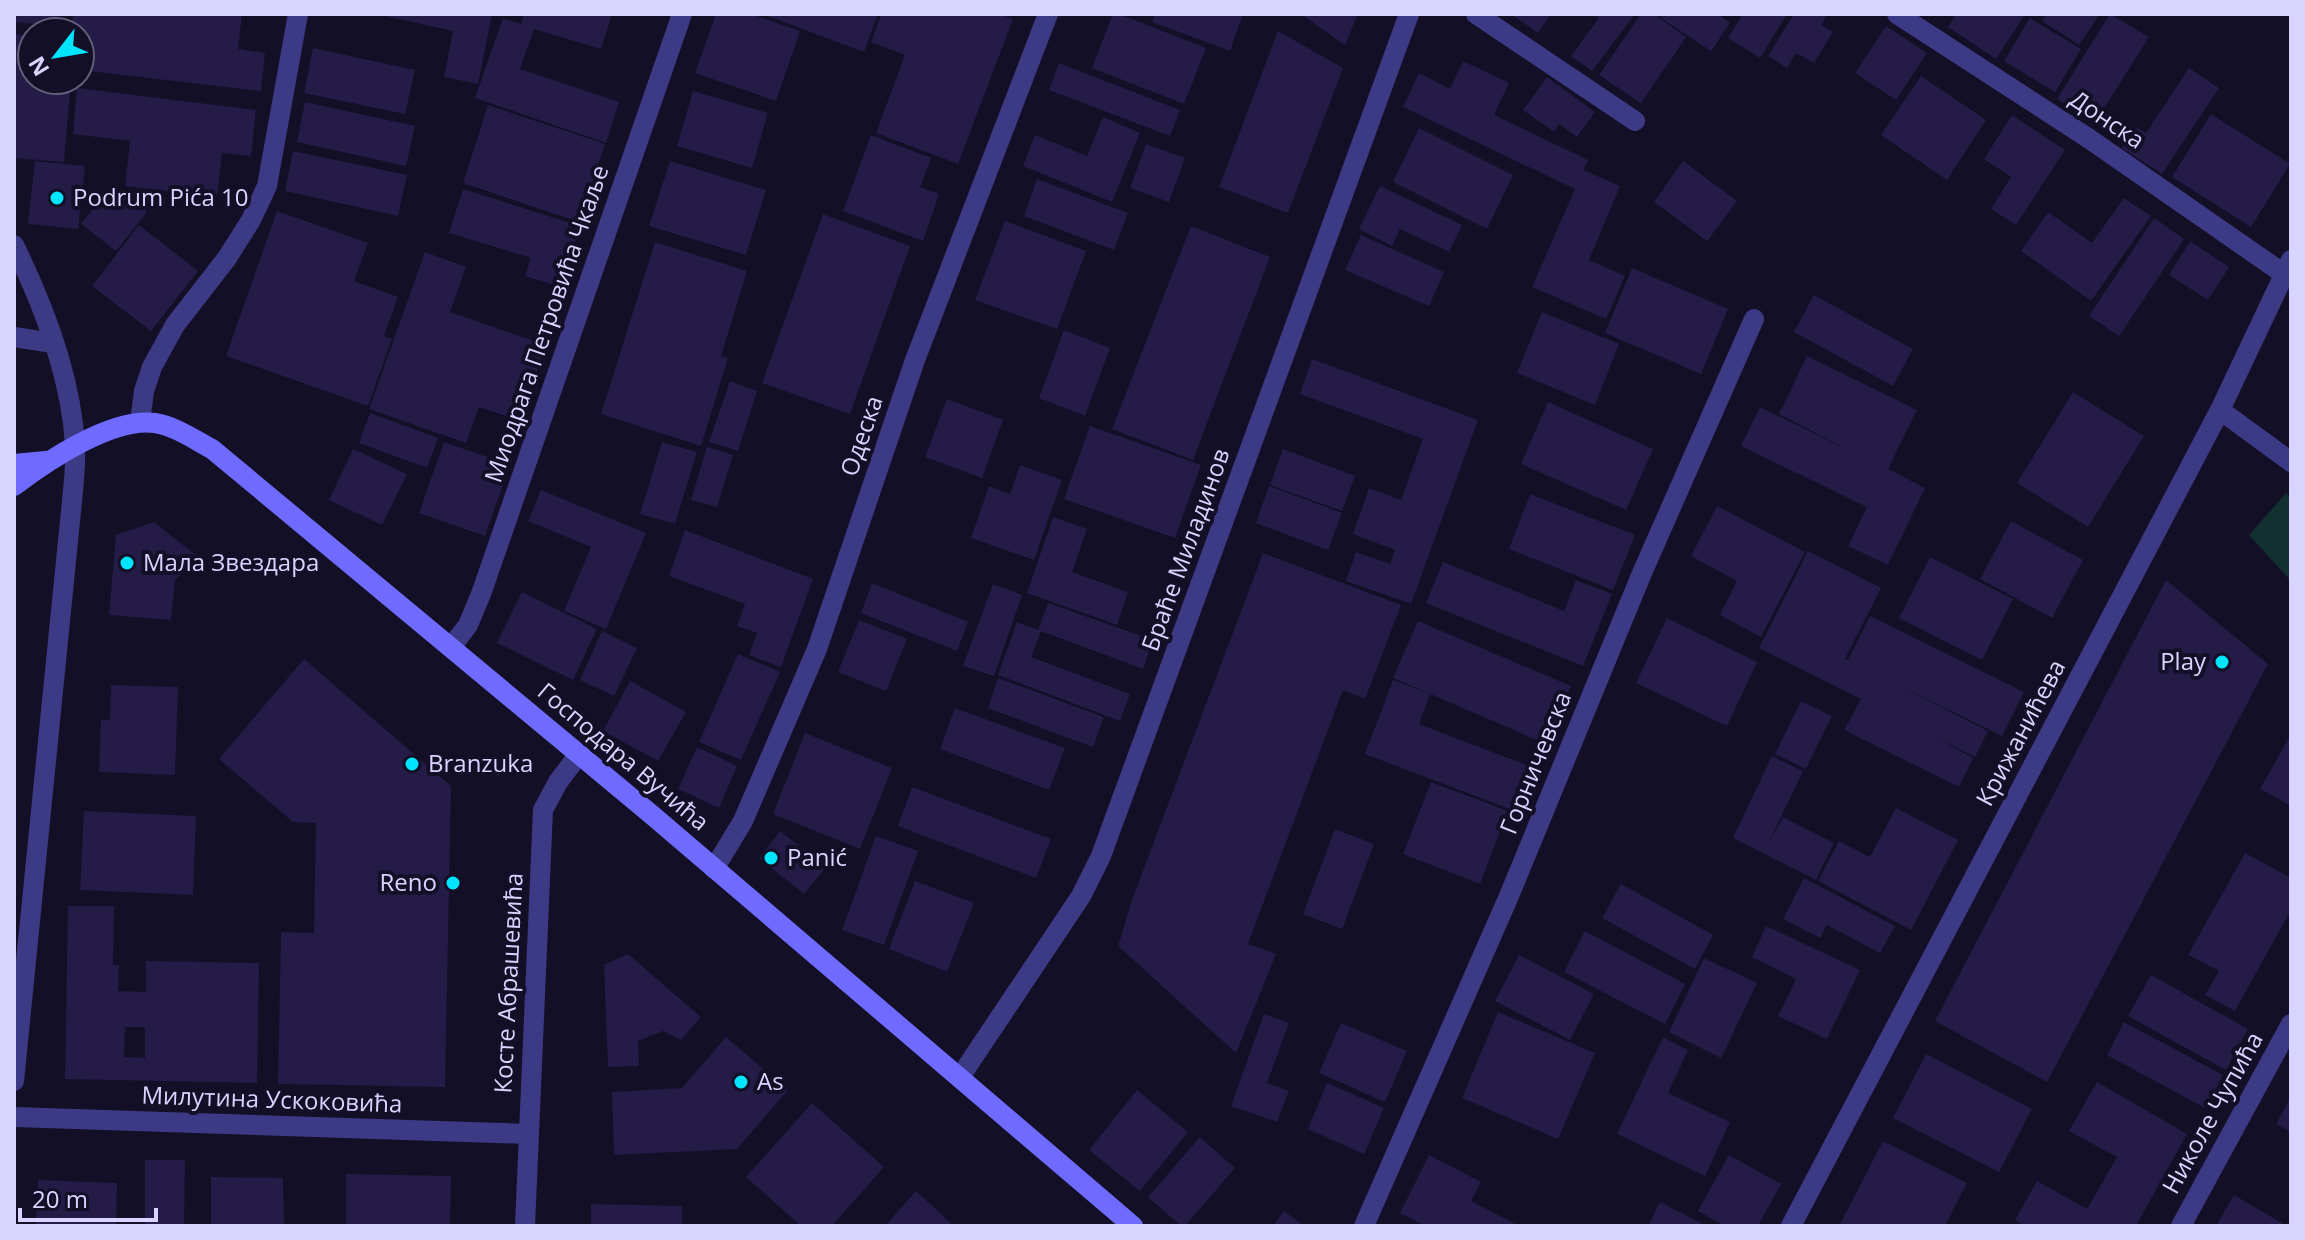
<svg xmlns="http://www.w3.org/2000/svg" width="2305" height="1240" font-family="'Open Sans',sans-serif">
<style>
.green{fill:#12302f}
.building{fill:#241b47;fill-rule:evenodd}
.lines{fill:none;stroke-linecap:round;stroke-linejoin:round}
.service{stroke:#3d3a85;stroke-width:20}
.minor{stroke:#3d3a85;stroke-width:20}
.secondary{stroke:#6f6bff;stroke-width:20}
.poi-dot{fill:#00e5ff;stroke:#130f26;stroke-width:3}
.labels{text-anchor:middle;stroke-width:8;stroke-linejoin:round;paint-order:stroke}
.street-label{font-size:24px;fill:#d9d4ff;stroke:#130f26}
.poi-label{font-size:24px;fill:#d9d4ff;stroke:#130f26;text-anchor:start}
</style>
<rect width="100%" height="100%" fill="#130f26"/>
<path class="green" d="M 2286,493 L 2291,497 L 2291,581 L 2249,535 Z"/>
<path class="building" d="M 14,14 L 58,14 L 57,26 L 14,22 Z
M 73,14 L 242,14 L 238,49 L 265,53 L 261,91 L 80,70 L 81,29 L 71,28 Z
M 376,14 L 492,14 L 478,84 L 444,77 L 453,31 Z
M 524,14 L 612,14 L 601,49 L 534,29 L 520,69 L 619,102 L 606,143 L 475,98 L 503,18 L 521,24 Z
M 716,14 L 751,14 L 800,31 L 776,101 L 695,73 Z
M 762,14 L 878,14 L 864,52 Z
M 881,14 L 999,14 L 1013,19 L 958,164 L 876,133 L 905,55 L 871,42 Z
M 1113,14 L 1119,14 L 1206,48 L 1184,104 L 1092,68 Z
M 1155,14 L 1243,14 L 1230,51 L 1152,22 Z
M 1301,14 L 1358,14 L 1345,45 Z
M 1511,14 L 1551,14 L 1538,33 Z
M 1593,14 L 1635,14 L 1592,71 L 1571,56 L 1599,18 Z
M 1641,14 L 1654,14 L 1686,37 L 1641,103 L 1599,75 Z
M 1663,14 L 1718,14 L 1730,23 L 1711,51 L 1661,18 Z
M 1743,14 L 1787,14 L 1760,58 L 1728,38 Z
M 1794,14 L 1828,14 L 1821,25 L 1833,32 L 1814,63 L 1796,53 L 1787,68 L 1768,56 Z
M 1956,14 L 2025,14 L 1996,59 L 1948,27 Z
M 2046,14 L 2100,14 L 2079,45 L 2042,21 Z
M 2110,14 L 2149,37 L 2095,123 L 2057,99 Z
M 2030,18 L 2081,49 L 2055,92 L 2004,61 Z
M 1886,26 L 1927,53 L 1896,100 L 1855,73 Z
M 1278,31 L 1343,68 L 1288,213 L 1219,187 Z
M 14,34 L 32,36 L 32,80 L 71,80 L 64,162 L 14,158 Z
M 313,48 L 415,70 L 405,114 L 304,93 Z
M 1463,61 L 1509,83 L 1494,115 L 1588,160 L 1583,170 L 1620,186 L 1589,260 L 1625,276 L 1606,319 L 1532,287 L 1575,189 L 1403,107 L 1419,73 L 1450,89 Z
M 1059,63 L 1180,110 L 1170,136 L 1049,90 Z
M 2189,68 L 2219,88 L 2162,174 L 2122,148 L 2136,127 L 2146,133 Z
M 1921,76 L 1986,120 L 1947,180 L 1881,135 Z
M 1547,77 L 1595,112 L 1577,137 L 1559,124 L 1554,132 L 1523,110 Z
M 77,88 L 256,110 L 251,156 L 222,153 L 217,197 L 125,186 L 130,141 L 73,134 Z
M 693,91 L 768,113 L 752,168 L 677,146 Z
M 305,102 L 415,126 L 406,166 L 297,142 Z
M 488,105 L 605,144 L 579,222 L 463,183 Z
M 2211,114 L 2290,164 L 2251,227 L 2172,177 Z
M 2012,115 L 2065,150 L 2016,225 L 1991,209 L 2011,177 L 1984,159 Z
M 1103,117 L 1140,133 L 1112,202 L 1023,166 L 1035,135 L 1087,156 Z
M 1419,128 L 1513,175 L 1487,229 L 1393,182 Z
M 871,135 L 931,158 L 920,187 L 939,194 L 923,241 L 843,211 Z
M 1146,144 L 1185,158 L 1169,202 L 1130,188 Z
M 293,151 L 407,175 L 398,216 L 285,191 Z
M 35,161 L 85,166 L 78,229 L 28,224 Z
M 670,161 L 766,190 L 746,255 L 649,226 Z
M 1683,161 L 1737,201 L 1707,241 L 1654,202 Z
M 1037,179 L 1128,213 L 1114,250 L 1024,216 Z
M 112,185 L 147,212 L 116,251 L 81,224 Z
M 1380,186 L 1462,225 L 1449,252 L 1400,229 L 1392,246 L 1359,229 Z
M 463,189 L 580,226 L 561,287 L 525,276 L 531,258 L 449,233 Z
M 2124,198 L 2151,216 L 2091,301 L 2021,251 L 2048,212 L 2092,243 Z
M 277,211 L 368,243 L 354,281 L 398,297 L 384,336 L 392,339 L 368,406 L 226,356 Z
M 823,214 L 910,246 L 850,414 L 762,383 Z
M 2154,218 L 2184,239 L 2119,336 L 2089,316 Z
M 1005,221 L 1086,251 L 1057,329 L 975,300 Z
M 139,225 L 198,271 L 151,331 L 92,286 Z
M 1191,226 L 1270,257 L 1193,460 L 1112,429 Z
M 1361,235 L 1444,272 L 1429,306 L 1345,270 Z
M 2190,241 L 2229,267 L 2208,300 L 2169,275 Z
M 655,242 L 747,271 L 721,356 L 728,358 L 701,446 L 601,414 Z
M 425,252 L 466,267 L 450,312 L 546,345 L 520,421 L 479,407 L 466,443 L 369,409 Z
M 1632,268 L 1728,309 L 1701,374 L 1605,333 Z
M 1814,295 L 1913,349 L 1893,386 L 1794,332 Z
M 1542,312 L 1619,344 L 1595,405 L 1517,373 Z
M 1064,330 L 1110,348 L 1085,416 L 1039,398 Z
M 1807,356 L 1917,410 L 1888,469 L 1925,488 L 1888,565 L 1848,546 L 1867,507 L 1741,446 L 1760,407 L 1851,451 L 1779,414 Z
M 1312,359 L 1478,420 L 1411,604 L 1346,581 L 1356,552 L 1390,564 L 1395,550 L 1353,534 L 1369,488 L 1401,500 L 1423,439 L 1300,394 Z
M 730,381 L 757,391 L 738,451 L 709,442 Z
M 2073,392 L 2144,436 L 2088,527 L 2017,483 Z
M 947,399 L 1003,420 L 982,478 L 925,457 Z
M 1548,402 L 1653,449 L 1626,510 L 1521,464 Z
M 370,413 L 438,438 L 427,468 L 359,443 Z
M 1090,426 L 1201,465 L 1175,538 L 1064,499 Z
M 444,442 L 510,465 L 485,536 L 419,513 Z
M 662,442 L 697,452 L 675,524 L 640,514 Z
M 707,447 L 733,455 L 717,507 L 691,500 Z
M 353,449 L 407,474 L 382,525 L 329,500 Z
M 1283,449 L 1355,476 L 1342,511 L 1270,485 Z
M 1020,465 L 1062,480 L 1034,560 L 971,538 L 989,486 L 1010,494 Z
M 1269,486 L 1342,513 L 1328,550 L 1256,523 Z
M 541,490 L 646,533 L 606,629 L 564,611 L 591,547 L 528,521 Z
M 1530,494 L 1635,535 L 1613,590 L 1509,549 Z
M 1717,506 L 1805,552 L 1761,637 L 1720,615 L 1737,581 L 1691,556 Z
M 1053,517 L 1087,529 L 1072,572 L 1128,592 L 1117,625 L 1027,593 Z
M 2011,521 L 2083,560 L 2052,618 L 1980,579 Z
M 154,522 L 198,557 L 175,580 L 171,620 L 109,615 L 116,535 Z
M 685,530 L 813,579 L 781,667 L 749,655 L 757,633 L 737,626 L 745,604 L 669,576 Z
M 1808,551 L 1881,588 L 1845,659 L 1848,660 L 1870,616 L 2024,692 L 2002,736 L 1894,683 L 1988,731 L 1975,757 L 1936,737 L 1973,758 L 1959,787 L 1844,730 L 1861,699 L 1759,648 Z
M 1263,553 L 1401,605 L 1365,699 L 1343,690 L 1248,944 L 1276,954 L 1236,1053 L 1118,946 L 1132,900 Z
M 1930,557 L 2013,599 L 1982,660 L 1899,618 Z
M 1443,562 L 1564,611 L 1576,580 L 1612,594 L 1583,666 L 1426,603 Z
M 2166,580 L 2268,664 L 2047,1082 L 1935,1021 Z
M 872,583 L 968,622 L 957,651 L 861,613 Z
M 993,584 L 1022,595 L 994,676 L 963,666 Z
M 522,592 L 597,629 L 573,680 L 497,643 Z
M 1048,603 L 1153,640 L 1143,669 L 1041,631 L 1031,657 L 1130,694 L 1120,721 L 998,675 L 1017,622 L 1038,630 Z
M 1667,618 L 1757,662 L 1727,726 L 1636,683 Z
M 859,620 L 907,639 L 886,691 L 838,672 Z
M 1418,621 L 1571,686 L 1546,744 L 1393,678 Z
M 602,631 L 637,648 L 614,696 L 580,680 Z
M 738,654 L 780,672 L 741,760 L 699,742 Z
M 304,659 L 451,786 L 445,1087 L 278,1084 L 281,932 L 314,933 L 316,823 L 293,822 L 219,759 Z
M 998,678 L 1104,717 L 1093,747 L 988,708 Z
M 1393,680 L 1430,694 L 1419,724 L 1537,769 L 1520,813 L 1365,754 Z
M 630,681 L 686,712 L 658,761 L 603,731 Z
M 111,685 L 178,687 L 175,775 L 99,772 L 101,720 L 110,720 Z
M 1801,701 L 1832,716 L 1806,769 L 1775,754 Z
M 955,708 L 1065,748 L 1049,790 L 940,749 Z
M 805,733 L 892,768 L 860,849 L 773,814 Z
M 2291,734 L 2291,806 L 2260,789 Z
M 697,747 L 737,766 L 719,808 L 678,789 Z
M 1772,756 L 1803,771 L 1768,844 L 1783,817 L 1834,843 L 1816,880 L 1733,838 Z
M 1431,782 L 1508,811 L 1480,884 L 1403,854 Z
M 912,787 L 1051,839 L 1036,878 L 898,826 Z
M 1896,808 L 1958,840 L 1911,930 L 1818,881 L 1839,841 L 1870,857 Z
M 84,811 L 196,816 L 193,895 L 80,890 Z
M 1335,829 L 1374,844 L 1342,929 L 1303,914 Z
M 780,831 L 826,867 L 804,894 L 759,858 Z
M 876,836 L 918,851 L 884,945 L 842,930 Z
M 2245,853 L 2291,878 L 2291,910 L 2235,1011 L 2205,995 L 2219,971 L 2188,955 Z
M 1804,878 L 1895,926 L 1880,953 L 1827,925 L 1820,938 L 1783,919 Z
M 915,881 L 974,903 L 947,972 L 889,949 Z
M 1621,884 L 1713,935 L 1695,969 L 1602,918 Z
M 68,906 L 114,906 L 113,965 L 119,965 L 118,991 L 146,992 L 146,961 L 259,963 L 257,1083 L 65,1079 ZM 125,1027 L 145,1027 L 145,1058 L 124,1057 Z
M 1766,926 L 1860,970 L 1827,1039 L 1778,1016 L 1796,979 L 1752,957 Z
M 1585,931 L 1685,984 L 1665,1024 L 1564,972 Z
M 628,954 L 701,1017 L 681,1040 L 663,1031 L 638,1041 L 639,1066 L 608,1067 L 604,965 Z
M 1519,955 L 1594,994 L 1570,1040 L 1495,1001 Z
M 1704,958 L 1757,983 L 1721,1058 L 1669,1032 Z
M 2151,975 L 2248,1029 L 2226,1070 L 2128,1016 Z
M 1498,1012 L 1595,1053 L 1558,1139 L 1462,1098 Z
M 1264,1014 L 1289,1023 L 1267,1083 L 1289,1091 L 1277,1122 L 1231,1106 Z
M 2124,1022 L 2223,1075 L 2205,1108 L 2107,1055 Z
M 1341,1023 L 1407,1051 L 1385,1102 L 1319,1073 Z
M 726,1037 L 788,1090 L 737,1149 L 614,1155 L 612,1092 L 682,1088 Z
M 1663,1037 L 1688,1050 L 1668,1093 L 1730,1122 L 1705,1176 L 1617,1134 Z
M 1926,1054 L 2032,1109 L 1999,1172 L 1893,1118 Z
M 2097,1082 L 2187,1134 L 2136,1226 L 2026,1226 L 2015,1220 L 2037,1181 L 2087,1209 L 2117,1157 L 2069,1131 Z
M 1327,1083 L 1384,1108 L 1364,1154 L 1308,1129 Z
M 1137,1090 L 1188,1132 L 1140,1191 L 1089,1150 Z
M 2291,1097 L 2291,1132 L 2276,1124 Z
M 812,1103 L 884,1167 L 832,1226 L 801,1226 L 746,1177 Z
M 1200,1137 L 1235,1168 L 1185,1226 L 1181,1226 L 1148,1197 Z
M 1883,1141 L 1967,1183 L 1945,1226 L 1839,1226 Z
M 1429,1155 L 1481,1182 L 1471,1201 L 1519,1226 L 1425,1226 L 1400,1213 Z
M 1729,1155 L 1781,1184 L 1758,1226 L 1725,1226 L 1698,1211 Z
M 145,1160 L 185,1160 L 184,1225 L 145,1225 Z
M 346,1174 L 451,1176 L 450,1226 L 346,1226 Z
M 211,1177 L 283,1178 L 284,1226 L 211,1226 Z
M 38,1180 L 117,1183 L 116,1226 L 36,1226 Z
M 916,1191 L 954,1226 L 885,1226 Z
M 2234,1195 L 2287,1226 L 2216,1226 Z
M 1660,1202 L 1707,1226 L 1648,1226 Z
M 591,1204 L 682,1206 L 682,1226 L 591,1226 Z
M 1284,1211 L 1304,1226 L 1273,1226 Z"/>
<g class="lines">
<path class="service" d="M 14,337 L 53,343"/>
<path class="minor" d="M 1476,14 L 1635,121
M 1897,14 L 2088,138 L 2284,274
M 14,245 C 44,306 71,376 75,445 C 76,464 74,482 72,501 L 14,1081
M 2220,410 L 2291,462
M 140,422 L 144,391 L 152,367 L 175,325 L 227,258 L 251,220 L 267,186 L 298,14
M 452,646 L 468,625 L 481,594 L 682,14
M 714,869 L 743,821 L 817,649 L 915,360 L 1048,14
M 960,1077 L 1081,896 L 1101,856 L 1409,14
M 14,1117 L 529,1134
M 525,1226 L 543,810 L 558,782 L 579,754
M 1364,1226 L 1509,896 L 1642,573 L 1754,319
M 1791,1226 L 2220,410 L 2291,260
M 2181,1226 L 2291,1024"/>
<path class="secondary" d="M 14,464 L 46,461
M 14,486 C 47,461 112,417 155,423 C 175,426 195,440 212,449 L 652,815 L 1133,1226"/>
</g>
<g class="poi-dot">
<circle cx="57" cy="198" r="8"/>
<circle cx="127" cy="563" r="8"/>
<circle cx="2222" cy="662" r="8"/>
<circle cx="412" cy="764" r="8"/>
<circle cx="771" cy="858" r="8"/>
<circle cx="453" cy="883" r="8"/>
<circle cx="741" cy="1082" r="8"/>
</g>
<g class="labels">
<g class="street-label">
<text transform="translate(2107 120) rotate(34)" y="8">Донска</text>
<text transform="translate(547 324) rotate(-71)" y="8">Миодрага Петровића Чкаље</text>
<text transform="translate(862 436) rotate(-71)" y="8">Одеска</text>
<text transform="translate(1186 550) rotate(-70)" y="8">Браће Миладинов</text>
<text transform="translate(2021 733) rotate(-62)" y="8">Крижанићева</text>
<text transform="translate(623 757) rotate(40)" y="8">Господара Вучића</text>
<text transform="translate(1536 763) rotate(-68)" y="8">Горничевска</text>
<text transform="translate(509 983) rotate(-87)" y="8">Косте Абрашевића</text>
<text transform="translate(272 1100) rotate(2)" y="8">Милутина Ускоковића</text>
<text transform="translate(2213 1113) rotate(-61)" y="8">Николе Чупића</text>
</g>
<g class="poi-label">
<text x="73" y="206">Podrum Pića 10</text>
<text x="143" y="571">Мала Звездара</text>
<text x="2206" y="670" text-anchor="end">Play</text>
<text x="428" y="772">Branzuka</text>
<text x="787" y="866">Panić</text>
<text x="437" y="891" text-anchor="end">Reno</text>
<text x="757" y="1090">As</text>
</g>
</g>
<rect width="2305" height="1240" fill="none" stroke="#d9d4ff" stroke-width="32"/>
<g transform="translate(56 56) rotate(239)"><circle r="38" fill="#130f26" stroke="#625e7d" stroke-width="2"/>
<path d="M0-6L14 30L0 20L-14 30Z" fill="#00e5ff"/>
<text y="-12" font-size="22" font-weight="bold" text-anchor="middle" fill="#d9d4ff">N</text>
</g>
<path d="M20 1208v12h136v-12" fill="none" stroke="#d9d4ff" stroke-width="4"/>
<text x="32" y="1208" font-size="24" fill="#d9d4ff" stroke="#130f26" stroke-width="6" paint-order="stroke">20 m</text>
</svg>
